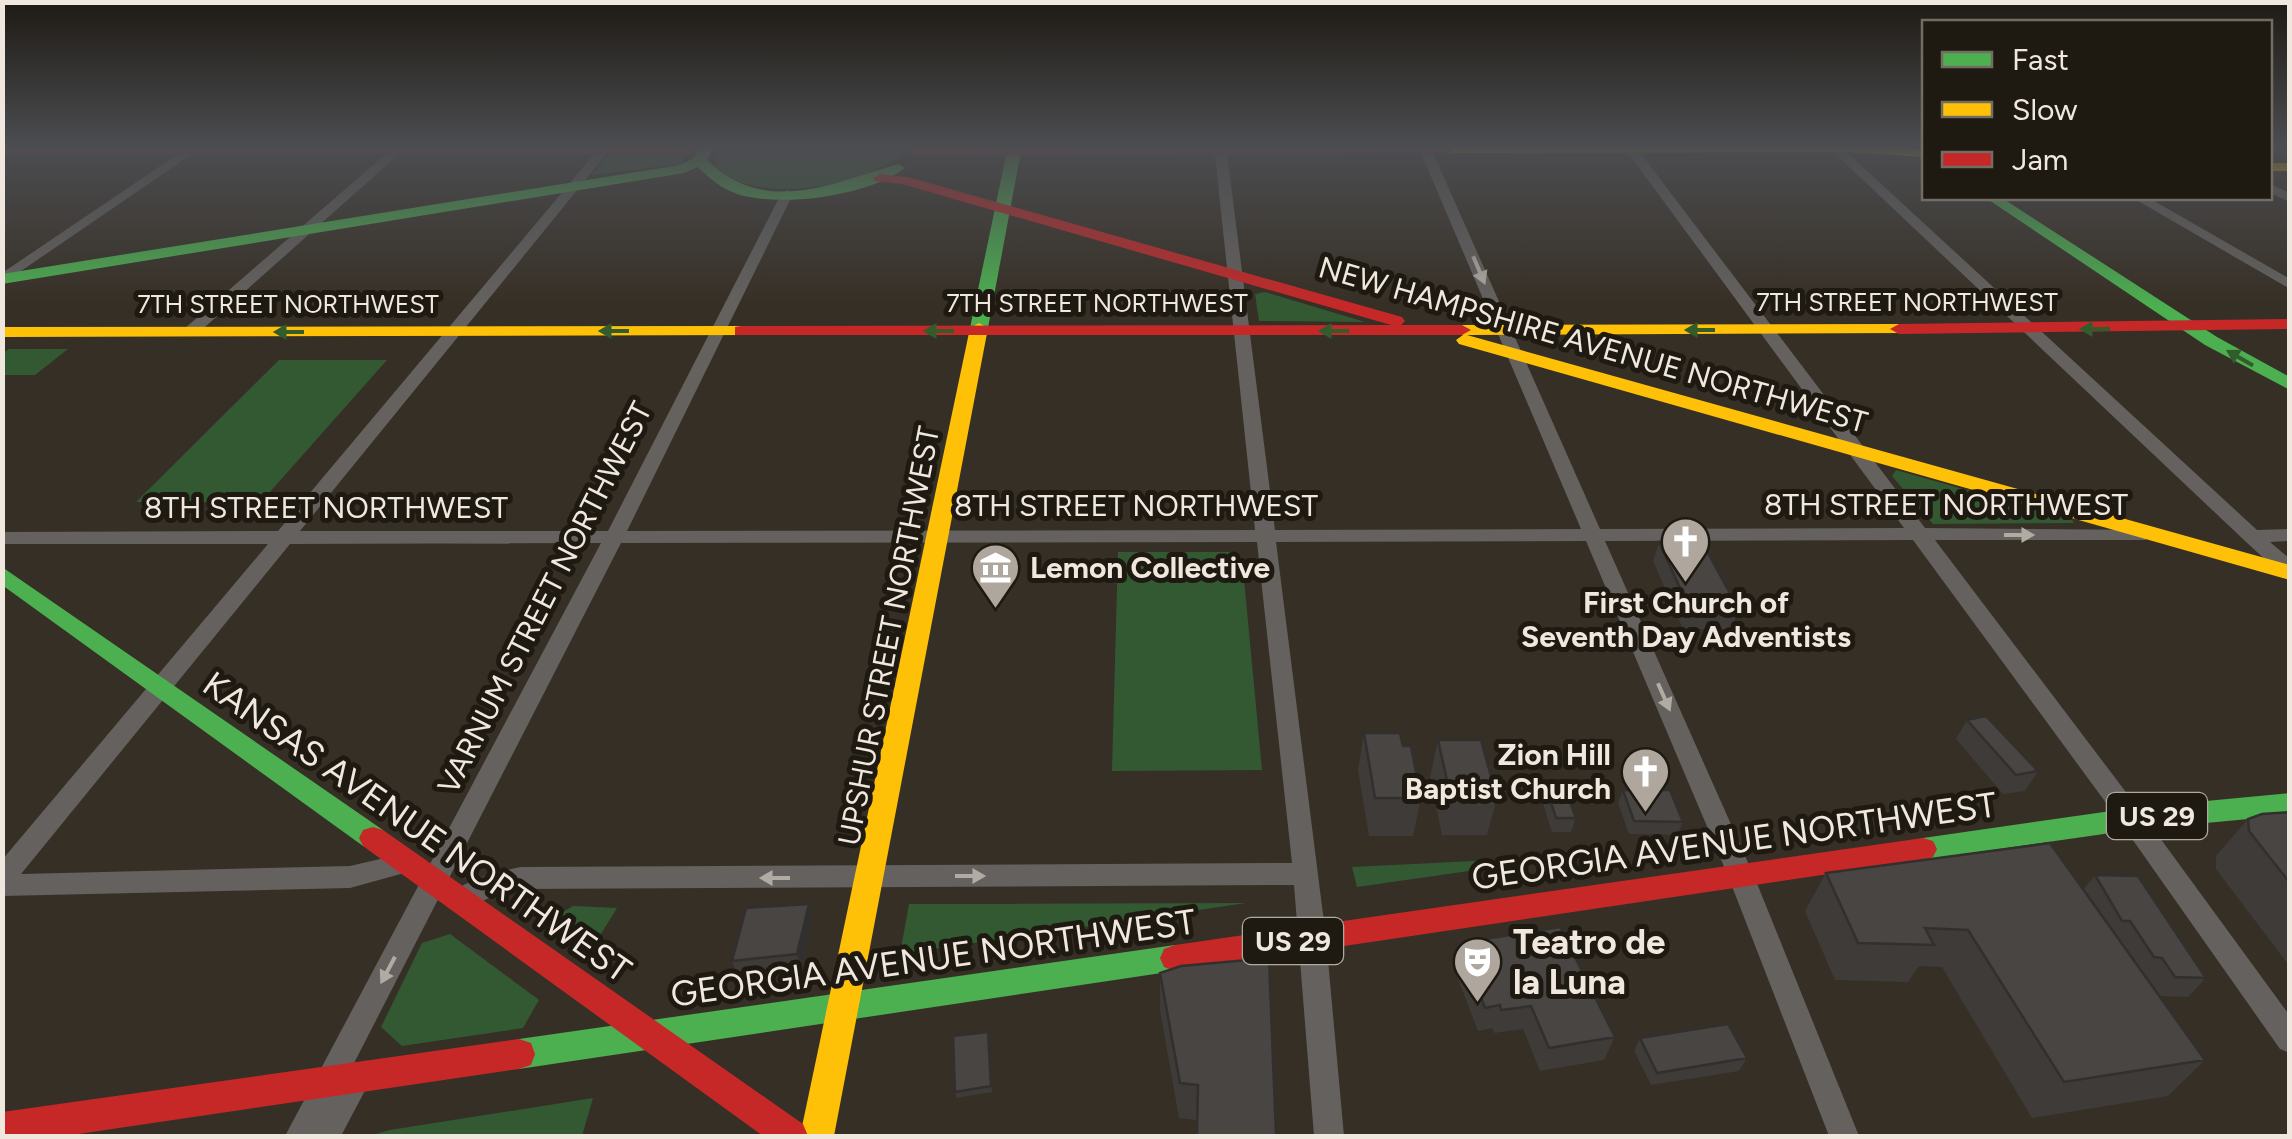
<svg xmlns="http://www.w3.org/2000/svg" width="2292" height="1139" font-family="Figtree,sans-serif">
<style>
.green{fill:#335932}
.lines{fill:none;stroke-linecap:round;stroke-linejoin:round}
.street{fill:#64615e;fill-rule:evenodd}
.fast{fill:#4caf50;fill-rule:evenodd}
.slow{fill:#ffc107;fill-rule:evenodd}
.jam{fill:#c62828;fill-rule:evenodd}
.wall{fill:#3e3b39}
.shaded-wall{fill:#32302e}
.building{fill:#484542;stroke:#32302e;stroke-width:2.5}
.oneway{fill:#b1aba4}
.oneway2{fill:#335c2d}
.labels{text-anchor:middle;stroke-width:10;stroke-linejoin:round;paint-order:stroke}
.far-street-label{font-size:25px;fill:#f0e8de;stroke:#1e1911}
.shield{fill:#1e1911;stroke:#b1aaa0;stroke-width:2.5}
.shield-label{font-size:28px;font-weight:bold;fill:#f0e8de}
.street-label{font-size:30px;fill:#f0e8de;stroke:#1e1911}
.poi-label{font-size:30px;font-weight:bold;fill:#f0e8de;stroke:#1e1911;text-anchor:start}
.near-street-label{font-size:35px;fill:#f0e8de;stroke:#1e1911}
.near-poi-label{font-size:35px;font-weight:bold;fill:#f0e8de;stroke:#1e1911;text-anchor:start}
</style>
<rect width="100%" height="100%" fill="#362f25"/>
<path class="green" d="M 720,146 L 903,146 L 904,151 C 869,187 752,207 715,166 Z
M 616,153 L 680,153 L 686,157 L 681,164 L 592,175 L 607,157 Z
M 1265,292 L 1365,322 L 1259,321 L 1255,294 Z
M 9,349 L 68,349 L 35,375 L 3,375 L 3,353 Z
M 279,360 L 387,360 L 261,502 L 136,502 Z
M 1896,470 L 2072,520 L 2074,523 L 1933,524 L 1892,476 Z
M 1118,552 L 1232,552 L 1242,558 L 1262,770 L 1112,771 Z
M 1495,860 L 1497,867 L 1357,887 L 1352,867 Z
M 1246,903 L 900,954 L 909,904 Z
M 573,906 L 617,908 L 596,942 L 558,915 Z
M 450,934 L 539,1000 L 523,1028 L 402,1046 L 381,1027 L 422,943 Z
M 593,1098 L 582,1136 L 368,1136 L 390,1130 Z"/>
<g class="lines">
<path class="street" d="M 190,146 L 204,146 L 2,284 L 2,273 Z
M 395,146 L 408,146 L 196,335 L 184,335 L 184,329 Z
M 601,146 L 613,146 L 300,531 L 608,531 L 781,194 L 787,190 L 793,194 L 627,531 L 1255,530 L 1214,146 L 1226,146 L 1275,530 L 1581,529 L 1418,146 L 1430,146 L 1600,529 L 1904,528 L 1623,146 L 1635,146 L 1925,528 L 2152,530 L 2155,534 L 2145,540 L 1935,540 L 2141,812 L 2290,1016 L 2290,1053 L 2280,1049 L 2123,826 L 1913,540 L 1605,541 L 1754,876 L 1859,1136 L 1829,1136 L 1728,876 L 1586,541 L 1276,542 L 1326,938 L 1344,1136 L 1314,1136 L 1294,885 L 521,889 L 502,892 L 459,912 L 450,909 L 446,901 C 456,881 500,871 521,867 L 1292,863 L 1257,542 L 621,543 L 351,1069 L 365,1071 L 370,1081 L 341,1136 L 285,1136 L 601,543 L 290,544 L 21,874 L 350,866 L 406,853 L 415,856 L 419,863 L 415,870 L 350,888 L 2,896 L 2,860 L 268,544 L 2,544 L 2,532 L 278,531 Z
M 1827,146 L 1840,146 L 2257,530 L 2290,529 L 2290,541 L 2270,542 L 2290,559 L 2290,577 L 2283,576 L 2244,540 Z
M 2270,184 L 2290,193 L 2290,202 L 2270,193 Z
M 2133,198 L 2149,198 L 2290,279 L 2290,289 Z"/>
<path class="fast" d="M 700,146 L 714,146 L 707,160 C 765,217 833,183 898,164 L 905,168 C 868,196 781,208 737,194 C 721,188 710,179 698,167 L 684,173 L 2,284 L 2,274 L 680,165 L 694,158 Z
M 1008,146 L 1022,146 L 988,328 L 979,333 L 970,328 Z
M 1986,198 L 2002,198 L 2217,337 L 2290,377 L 2290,390 L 2205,345 Z
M 2,567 L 383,830 L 387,838 L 383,846 L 373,849 L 363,846 L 2,585 Z
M 2290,793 L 2290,815 L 2132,830 L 1923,860 L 1913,857 L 1909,849 L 1913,841 L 1923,838 L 2132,808 Z
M 1175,945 L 1186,949 L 1190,958 L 1186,967 L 1175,971 L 519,1069 L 507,1065 L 503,1054 L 507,1043 L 519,1039 Z"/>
<path class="slow" d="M 1446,146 L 1877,146 L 1924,149 L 1924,157 L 1848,152 L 1441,153 L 1441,147 Z
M 2270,163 L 2290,163 L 2290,171 L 2270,171 Z
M 979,323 L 988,328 L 834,1136 L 800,1136 L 970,328 Z
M 1899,324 L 1905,325 L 1905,333 L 1467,335 L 2290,565 L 2290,580 L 1459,344 L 1456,340 L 1463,335 L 1453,330 L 1462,325 Z
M 741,326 L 747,327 L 747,335 L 2,337 L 2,327 Z"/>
<path class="jam" d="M 2,146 L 714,146 L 687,154 L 2,154 Z
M 1446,146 L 1451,147 L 1451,153 L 914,156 L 907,152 L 914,148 Z
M 880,174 L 908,177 L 1402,317 L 1405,321 L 1401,325 L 1462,325 L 1471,330 L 1462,335 L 735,335 L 735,327 L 741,326 L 1391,325 L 902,184 L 875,181 L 873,178 Z
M 2290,319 L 2290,329 L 1899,334 L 1890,329 L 1899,324 Z
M 373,827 L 383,830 L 803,1124 L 808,1136 L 763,1136 L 363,846 L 359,838 L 363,830 Z
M 1923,838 L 1933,841 L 1937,849 L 1933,857 L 1923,860 L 1175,971 L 1164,967 L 1160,958 L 1164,949 L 1175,945 Z
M 519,1039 L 531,1043 L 535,1054 L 531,1065 L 519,1069 L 65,1136 L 2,1136 L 2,1112 Z"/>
</g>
<path class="wall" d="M 1659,542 L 1739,610 L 1731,629 L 1683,629 L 1653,561 Z
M 1967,720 L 2038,771 L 2025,791 L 2003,794 L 1956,739 Z
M 1364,733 L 1403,746 L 1421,798 L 1413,836 L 1369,836 L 1358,770 Z
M 1438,740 L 1497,798 L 1487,835 L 1442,835 L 1430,777 Z
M 1544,781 L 1576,818 L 1571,832 L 1552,832 L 1540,794 Z
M 1623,790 L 1683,822 L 1677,835 L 1629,834 L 1618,803 Z
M 2290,812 L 2290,967 L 2216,869 L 2216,856 L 2248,819 Z
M 1826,873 L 2083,890 L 2095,875 L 2206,978 L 2188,997 L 2159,996 L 2205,1060 L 2168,1096 L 2032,1118 L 1942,967 L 1919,966 L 1908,982 L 1835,980 L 1805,911 Z
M 813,917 L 801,967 L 737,974 L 732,961 Z
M 1460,943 L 1615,1037 L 1604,1060 L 1540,1071 L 1523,1029 L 1494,1033 L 1492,1028 L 1478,1031 L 1453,966 Z
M 1160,973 L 1276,1136 L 1196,1136 L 1196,1120 L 1179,1118 L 1160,1010 Z
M 988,1032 L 992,1092 L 956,1098 L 955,1092 Z
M 1640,1038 L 1747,1058 L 1739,1071 L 1651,1085 L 1634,1051 Z"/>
<path class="shaded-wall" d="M 809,904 L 813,917 L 801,967 L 797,954 Z"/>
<path class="building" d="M 1659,542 L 1702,542 L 1739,610 L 1690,610 Z
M 1986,716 L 2038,771 L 2016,775 L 1967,720 Z
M 1364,733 L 1400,733 L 1403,746 L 1411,746 L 1421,798 L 1375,798 Z
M 1438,740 L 1481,740 L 1497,798 L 1451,798 Z
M 1544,781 L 1563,782 L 1576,818 L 1556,818 Z
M 1623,790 L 1670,790 L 1683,822 L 1634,821 Z
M 2290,812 L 2290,883 L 2249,831 L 2248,819 L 2262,814 Z
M 2050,843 L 2205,1060 L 2064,1082 L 1968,930 L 1925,928 L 1934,945 L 1858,943 L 1826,873 Z
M 2095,875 L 2138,876 L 2206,978 L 2175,977 L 2162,958 L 2154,957 L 2130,921 L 2122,921 Z
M 809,904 L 797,954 L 732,961 L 746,908 Z
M 1560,927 L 1615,1037 L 1549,1048 L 1531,1006 L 1501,1010 L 1500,1005 L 1485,1008 L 1460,943 Z
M 1269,958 L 1276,1136 L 1197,1136 L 1198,1085 L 1180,1083 L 1160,973 L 1181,966 Z
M 1728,1024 L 1747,1058 L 1657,1073 L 1640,1038 Z
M 988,1032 L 991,1086 L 955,1092 L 953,1036 Z"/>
<defs><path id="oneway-solid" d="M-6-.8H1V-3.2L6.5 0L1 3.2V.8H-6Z" transform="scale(2.5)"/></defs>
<g class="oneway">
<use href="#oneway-solid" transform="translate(1479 270) rotate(67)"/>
<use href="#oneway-solid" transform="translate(2019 535)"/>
<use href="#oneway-solid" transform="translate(1664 697) rotate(66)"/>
<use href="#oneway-solid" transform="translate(970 876)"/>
<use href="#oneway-solid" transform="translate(775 878) rotate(-180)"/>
<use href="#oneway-solid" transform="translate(388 970) rotate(118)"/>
</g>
<g class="oneway2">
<use href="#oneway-solid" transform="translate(2095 329) rotate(-180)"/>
<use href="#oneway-solid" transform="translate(1700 330) rotate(180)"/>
<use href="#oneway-solid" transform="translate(614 331) rotate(180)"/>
<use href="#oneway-solid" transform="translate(939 331) rotate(180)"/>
<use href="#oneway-solid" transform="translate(1334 331) rotate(-180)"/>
<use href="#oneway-solid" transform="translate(289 332) rotate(180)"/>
<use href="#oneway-solid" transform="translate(2240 358) rotate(-150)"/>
</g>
<linearGradient id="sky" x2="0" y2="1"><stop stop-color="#1e1a14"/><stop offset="0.48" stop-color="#4c4d51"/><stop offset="1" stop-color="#4c4d51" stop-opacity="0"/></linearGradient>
<rect width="2292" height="305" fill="url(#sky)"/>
<defs>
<symbol id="church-pin" viewBox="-11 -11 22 30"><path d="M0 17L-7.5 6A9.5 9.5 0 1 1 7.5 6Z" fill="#afa79d" stroke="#1e1911"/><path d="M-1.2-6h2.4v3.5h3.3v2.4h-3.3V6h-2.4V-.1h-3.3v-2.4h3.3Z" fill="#fff"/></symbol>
<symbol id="museum-pin" viewBox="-11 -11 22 30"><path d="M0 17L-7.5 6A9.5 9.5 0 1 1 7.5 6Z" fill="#afa79d" stroke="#1e1911"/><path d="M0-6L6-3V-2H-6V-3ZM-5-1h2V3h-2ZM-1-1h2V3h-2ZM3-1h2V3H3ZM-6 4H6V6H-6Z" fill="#fff"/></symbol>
<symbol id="theatre-pin" viewBox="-11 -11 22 30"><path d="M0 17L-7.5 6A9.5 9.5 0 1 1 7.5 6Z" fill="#afa79d" stroke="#1e1911"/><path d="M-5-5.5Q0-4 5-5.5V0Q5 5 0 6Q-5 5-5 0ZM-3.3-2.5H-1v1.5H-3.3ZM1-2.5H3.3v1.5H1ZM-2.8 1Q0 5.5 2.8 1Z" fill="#fff"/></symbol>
</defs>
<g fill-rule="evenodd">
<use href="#church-pin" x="1658" y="514" width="55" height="75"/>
<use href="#museum-pin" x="968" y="540" width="55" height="75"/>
<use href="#church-pin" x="1618" y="744" width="55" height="75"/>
<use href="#theatre-pin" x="1450" y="934" width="55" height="75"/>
</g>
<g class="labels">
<g class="far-street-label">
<text x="1907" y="311">7TH STREET NORTHWEST</text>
<text x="1097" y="312">7TH STREET NORTHWEST</text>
<text x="288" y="313">7TH STREET NORTHWEST</text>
</g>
<g class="shield">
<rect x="2107" y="793" width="100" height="46" rx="8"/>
<rect x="1243" y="918" width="100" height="46" rx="8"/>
</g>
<g class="shield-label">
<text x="2157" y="826">US 29</text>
<text x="1293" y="951">US 29</text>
</g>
<g class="street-label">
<text transform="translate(1593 345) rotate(16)" y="10">NEW HAMPSHIRE AVENUE NORTHWEST</text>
<text x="1946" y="515">8TH STREET NORTHWEST</text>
<text x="1136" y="516">8TH STREET NORTHWEST</text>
<text x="326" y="518">8TH STREET NORTHWEST</text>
<text transform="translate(545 598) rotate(-63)" y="10">VARNUM STREET NORTHWEST</text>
<text transform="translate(889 636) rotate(-79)" y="10">UPSHUR STREET NORTHWEST</text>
</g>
<g class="poi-label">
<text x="1030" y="578">Lemon Collective</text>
<text x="1686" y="613" text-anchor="middle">First Church of<tspan x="1686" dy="34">Seventh Day Adventists</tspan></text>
<text x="1611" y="765" text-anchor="end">Zion Hill<tspan x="1611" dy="34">Baptist Church</tspan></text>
</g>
<g class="near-street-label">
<text transform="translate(417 827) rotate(35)" y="12">KANSAS AVENUE NORTHWEST</text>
<text transform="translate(1734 841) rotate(-8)" y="12">GEORGIA AVENUE NORTHWEST</text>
<text transform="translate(933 958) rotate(-8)" y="12">GEORGIA AVENUE NORTHWEST</text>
</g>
<g class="near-poi-label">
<text x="1513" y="954">Teatro de<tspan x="1513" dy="40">la Luna</tspan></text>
</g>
</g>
<rect width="2292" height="1139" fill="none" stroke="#f0e8de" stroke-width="10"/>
<rect x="1922" y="20" width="350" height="180" fill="#1e1911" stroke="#726c63" stroke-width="2.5"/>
<rect x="1942" y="52" width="50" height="15" fill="#4caf50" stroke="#726c63" stroke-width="2.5"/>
<text x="2012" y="70" font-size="30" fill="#f0e8de">Fast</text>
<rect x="1942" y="102" width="50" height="15" fill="#ffc107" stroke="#726c63" stroke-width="2.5"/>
<text x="2012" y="120" font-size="30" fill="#f0e8de">Slow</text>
<rect x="1942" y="152" width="50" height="15" fill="#c62828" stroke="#726c63" stroke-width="2.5"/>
<text x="2012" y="170" font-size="30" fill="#f0e8de">Jam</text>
</svg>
